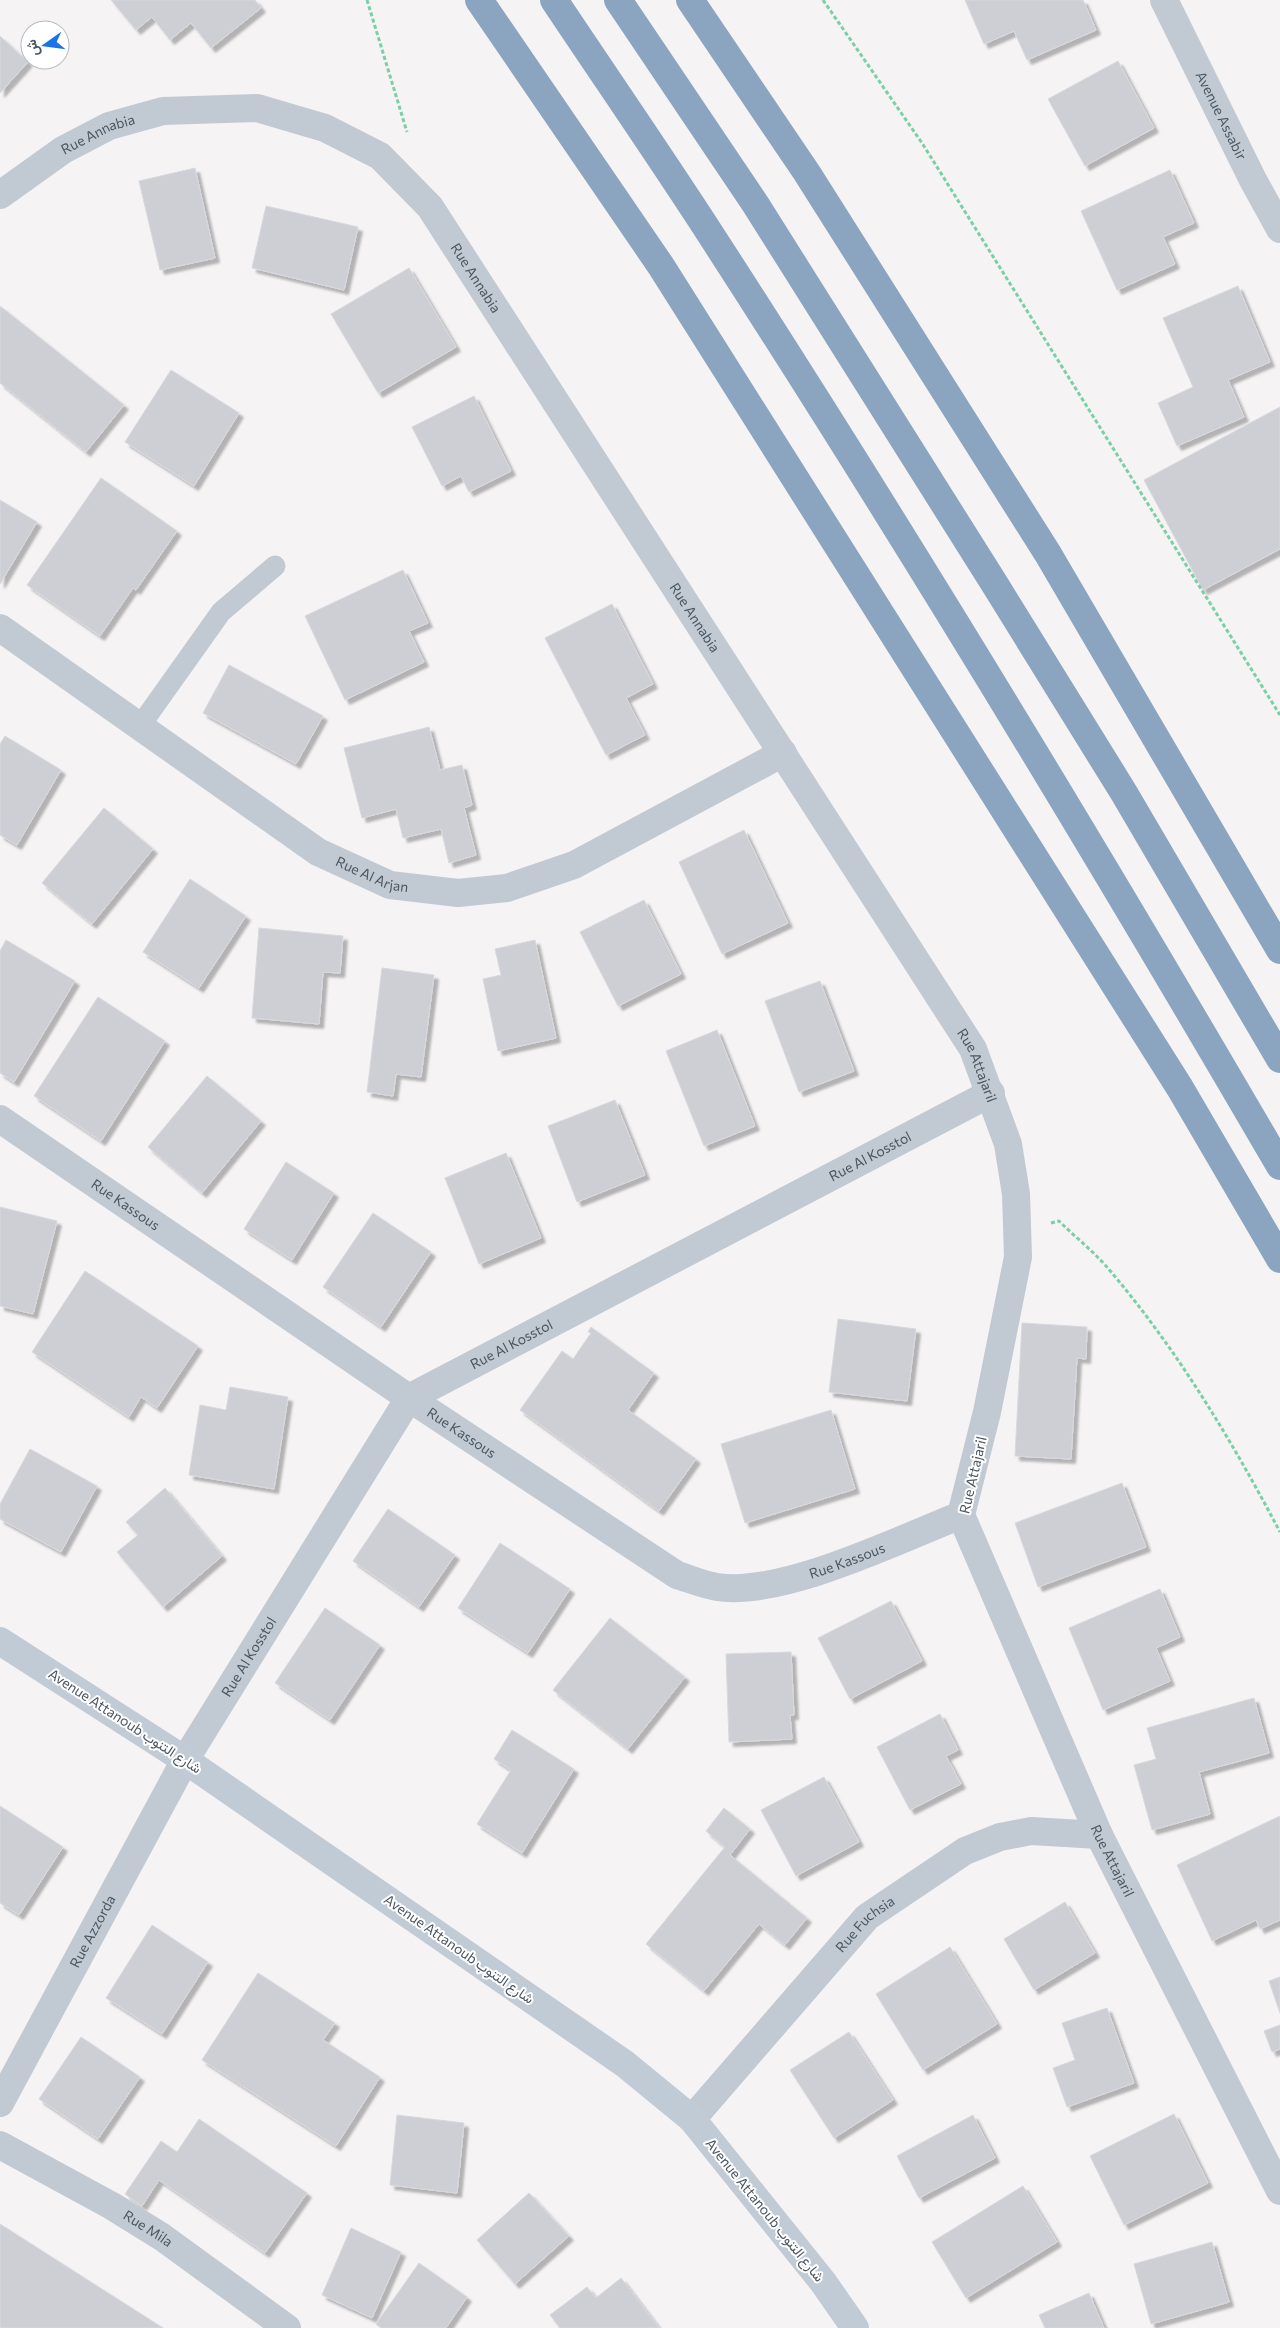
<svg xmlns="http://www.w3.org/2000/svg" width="1280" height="2328" font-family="Commissioner,Vazirmatn,sans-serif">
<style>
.building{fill:#cdcfd5;stroke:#d7d9de;filter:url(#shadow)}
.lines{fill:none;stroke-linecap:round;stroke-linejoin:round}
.path{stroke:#7ad0a6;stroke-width:3;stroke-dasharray:4 2.5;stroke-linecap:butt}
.lane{stroke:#c1cad2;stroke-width:21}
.street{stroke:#c1cad2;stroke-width:28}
.secondary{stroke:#c1cbd6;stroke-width:28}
.highway{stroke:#8ba5c1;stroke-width:28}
.labels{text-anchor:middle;stroke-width:4;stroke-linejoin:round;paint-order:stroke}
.street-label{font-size:14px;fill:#4a5661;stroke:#fff}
</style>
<defs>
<filter id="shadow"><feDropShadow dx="4.5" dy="4.5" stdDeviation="1" flood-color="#0004"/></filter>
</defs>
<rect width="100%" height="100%" fill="#f5f3f3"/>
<path class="building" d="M 111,0 L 255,0 L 261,8 L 211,48 L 191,23 L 170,40 L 152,17 L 136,30 Z
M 965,0 L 1083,0 L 1096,30 L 1027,60 L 1014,31 L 984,44 Z
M 0,36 L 28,62 L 0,93 Z
M 1118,61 L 1154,128 L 1085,166 L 1048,99 Z
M 195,168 L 215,258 L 160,270 L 139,181 Z
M 1170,170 L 1194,223 L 1163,237 L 1175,264 L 1117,290 L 1081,211 Z
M 266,206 L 358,227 L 344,290 L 252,268 Z
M 409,268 L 456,347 L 378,393 L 331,314 Z
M 1238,286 L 1270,362 L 1228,380 L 1244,417 L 1177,446 L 1158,403 L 1193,387 L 1163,318 Z
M 0,306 L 124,405 L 86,452 L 0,383 Z
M 171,370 L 239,413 L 194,486 L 125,442 Z
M 474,396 L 511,471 L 469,492 L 461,476 L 442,486 L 412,427 Z
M 1280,407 L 1280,549 L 1203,590 L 1144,480 Z
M 101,478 L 177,531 L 136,590 L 133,588 L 100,636 L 27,585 Z
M 0,500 L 37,522 L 0,584 Z
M 403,570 L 428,623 L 409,631 L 424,662 L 345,700 L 305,616 Z
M 612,604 L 653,684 L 626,698 L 645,735 L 606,755 L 545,638 Z
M 229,665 L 323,716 L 296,764 L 203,713 Z
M 429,727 L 440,770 L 462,765 L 472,805 L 464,808 L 476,855 L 449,863 L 441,829 L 403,838 L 396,809 L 362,818 L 344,748 Z
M 5,736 L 61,770 L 17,845 L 0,835 L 0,744 Z
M 104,808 L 153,849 L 92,924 L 42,883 Z
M 744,830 L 788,923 L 722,954 L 679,862 Z
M 190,879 L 246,916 L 199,988 L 143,952 Z
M 644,900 L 681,974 L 618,1006 L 580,932 Z
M 259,928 L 343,936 L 340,973 L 323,972 L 319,1024 L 252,1018 Z
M 6,940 L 75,981 L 14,1082 L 0,1073 L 0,951 Z
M 535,940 L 556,1038 L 498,1051 L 483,979 L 501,975 L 495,949 Z
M 382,968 L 434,975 L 421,1077 L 396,1074 L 393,1096 L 367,1092 Z
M 820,981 L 854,1071 L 799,1092 L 765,1001 Z
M 98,997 L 165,1041 L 101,1141 L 34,1096 Z
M 717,1030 L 755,1126 L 704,1146 L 666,1051 Z
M 207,1076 L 261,1121 L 202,1193 L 148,1147 Z
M 615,1100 L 645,1175 L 577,1202 L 548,1126 Z
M 506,1153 L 541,1238 L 479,1264 L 445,1178 Z
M 286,1162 L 334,1193 L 292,1260 L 244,1229 Z
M 0,1207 L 57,1221 L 33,1314 L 0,1306 Z
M 373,1213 L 431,1252 L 381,1327 L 323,1287 Z
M 85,1271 L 198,1346 L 157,1408 L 141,1397 L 129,1417 L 32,1352 Z
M 838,1319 L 916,1329 L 907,1401 L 829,1392 Z
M 1022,1323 L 1087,1327 L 1086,1359 L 1077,1358 L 1071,1459 L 1015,1456 Z
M 591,1327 L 654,1373 L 628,1410 L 696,1459 L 659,1511 L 520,1410 L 562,1351 L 573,1359 L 591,1333 L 588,1332 Z
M 230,1387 L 288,1397 L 274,1489 L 189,1475 L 200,1405 L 226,1410 Z
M 831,1410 L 855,1489 L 745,1523 L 721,1444 Z
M 30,1449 L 97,1486 L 61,1552 L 0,1519 L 0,1504 Z
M 1122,1483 L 1146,1547 L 1038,1587 L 1015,1523 Z
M 165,1488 L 222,1556 L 163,1607 L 117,1552 L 138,1535 L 126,1522 Z
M 388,1509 L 455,1555 L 419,1607 L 353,1561 Z
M 500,1543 L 570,1589 L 528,1653 L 458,1608 Z
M 1160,1589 L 1180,1637 L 1156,1648 L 1170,1681 L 1103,1710 L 1069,1628 Z
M 891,1601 L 922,1661 L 850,1699 L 818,1638 Z
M 325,1608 L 380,1645 L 330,1720 L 275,1683 Z
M 610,1618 L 685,1677 L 628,1749 L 553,1690 Z
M 791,1652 L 794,1715 L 790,1715 L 792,1739 L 729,1742 L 726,1654 Z
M 1254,1698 L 1269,1753 L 1199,1772 L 1210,1814 L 1152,1830 L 1134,1765 L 1156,1759 L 1147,1728 Z
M 940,1714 L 958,1750 L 946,1756 L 961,1784 L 910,1810 L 877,1747 Z
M 512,1730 L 574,1769 L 522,1853 L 477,1824 L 511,1770 L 494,1759 Z
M 824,1777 L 859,1842 L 796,1876 L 761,1810 Z
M 0,1806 L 63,1847 L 19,1915 L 0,1903 Z
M 724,1808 L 750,1829 L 730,1855 L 807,1918 L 785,1945 L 759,1924 L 704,1991 L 646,1944 L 725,1847 L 706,1831 Z
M 1280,1816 L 1280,1920 L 1260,1929 L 1256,1920 L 1212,1941 L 1177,1865 Z
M 1065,1902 L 1095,1953 L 1034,1990 L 1004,1939 Z
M 152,1925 L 208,1962 L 162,2034 L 106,1998 Z
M 950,1947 L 997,2024 L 923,2070 L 876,1994 Z
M 258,1973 L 335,2023 L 323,2040 L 380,2077 L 336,2146 L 202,2060 Z
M 1280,1977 L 1280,2013 L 1269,1981 Z
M 1107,2008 L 1134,2083 L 1067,2107 L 1053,2068 L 1075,2060 L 1062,2023 Z
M 1280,2025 L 1280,2049 L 1272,2052 L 1264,2031 Z
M 849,2032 L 893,2100 L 834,2138 L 790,2070 Z
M 81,2037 L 140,2077 L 98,2139 L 39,2099 Z
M 1174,2114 L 1208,2183 L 1124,2225 L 1090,2156 Z
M 397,2115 L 464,2123 L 457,2193 L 390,2185 Z
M 973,2115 L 995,2158 L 919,2198 L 897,2156 Z
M 199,2119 L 307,2193 L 265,2253 L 159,2180 L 142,2206 L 125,2194 L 161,2141 L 177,2152 Z
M 1023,2186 L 1057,2242 L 966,2298 L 932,2242 Z
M 529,2193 L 569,2236 L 515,2284 L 477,2240 Z
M 0,2224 L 163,2328 L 0,2328 Z
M 351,2228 L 401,2252 L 372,2318 L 322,2295 Z
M 1212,2242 L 1229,2302 L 1151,2324 L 1134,2264 Z
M 419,2263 L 467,2297 L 446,2328 L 381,2328 L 376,2324 Z
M 621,2278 L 659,2328 L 560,2328 L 550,2315 L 587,2287 L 596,2298 Z
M 1089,2293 L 1104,2328 L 1045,2328 L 1039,2315 Z"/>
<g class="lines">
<path class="path" d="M 367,0 L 407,132
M 823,0 L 922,143 L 1280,715
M 1051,1223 L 1059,1221 C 1074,1236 1092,1250 1106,1266 C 1175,1346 1231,1439 1280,1532"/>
<path class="lane" d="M 140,726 L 221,612 L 275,566"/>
<g class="street">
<path id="s1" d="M 1164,0 L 1253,180 L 1280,229"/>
<path id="s2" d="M 0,195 L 63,150 L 109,126 L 163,111 L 257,108 L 325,128 L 380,156 L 430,207 L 973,1049 L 1008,1144 L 1016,1194 L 1018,1257 L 987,1412 L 961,1515 L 1099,1835 L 1280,2191"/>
<path id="s3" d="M 0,628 L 318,852 L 390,885 L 458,893 L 507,888 L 574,865 L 783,753"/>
<path id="s4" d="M 0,1119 L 409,1398 L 677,1575 C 690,1579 704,1585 717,1587 C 782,1597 898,1540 961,1515"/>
<path id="s5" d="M 0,2103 L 185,1760 L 409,1398 L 991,1093"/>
<path id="s6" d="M 692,2119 L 867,1917 L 965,1851 L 1000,1837 L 1031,1831 L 1099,1835"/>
<path id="s7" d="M 0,2145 L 112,2206 L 162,2237 L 287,2328"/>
</g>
<path class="secondary" d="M 0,1641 L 185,1760 L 625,2064 L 692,2119 L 823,2282 L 855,2328"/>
<path class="highway" d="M 479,0 L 661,266 L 1180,1088 L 1280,1259
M 554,0 C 606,78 660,156 711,235 C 909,541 1097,852 1280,1166
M 618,0 L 756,205 L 994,583 L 1124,793 L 1280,1059
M 690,0 L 807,173 L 1048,554 L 1280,950"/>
</g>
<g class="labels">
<g class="street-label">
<text dy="5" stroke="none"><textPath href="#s1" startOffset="129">Avenue Assabir</textPath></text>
<text dy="5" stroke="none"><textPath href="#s2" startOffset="116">Rue Annabia</textPath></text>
<text dy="5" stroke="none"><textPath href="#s2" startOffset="568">Rue Annabia</textPath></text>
<text dy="5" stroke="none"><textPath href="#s2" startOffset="972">Rue Annabia</textPath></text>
<text dy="5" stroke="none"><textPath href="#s3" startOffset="448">Rue Al Arjan</textPath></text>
<text dy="5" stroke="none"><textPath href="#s2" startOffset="1502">Rue Attajaril</textPath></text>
<text dy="5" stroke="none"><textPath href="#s5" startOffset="1336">Rue Al Kosstol</textPath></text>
<text dy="5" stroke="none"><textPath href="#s4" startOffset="152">Rue Kassous</textPath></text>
<text dy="5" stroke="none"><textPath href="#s5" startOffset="931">Rue Al Kosstol</textPath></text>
<text dy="5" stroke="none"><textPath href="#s4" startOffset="558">Rue Kassous</textPath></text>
<text transform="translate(973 1475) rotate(-77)" y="5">Rue Attajaril</text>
<text dy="5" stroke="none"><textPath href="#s4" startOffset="992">Rue Kassous</textPath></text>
<text dy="5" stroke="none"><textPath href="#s5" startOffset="511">Rue Al Kosstol</textPath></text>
<text transform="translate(125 1721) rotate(33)" y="5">Avenue Attanoub شارع التنوب</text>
<text dy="5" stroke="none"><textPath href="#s2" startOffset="2342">Rue Attajaril</textPath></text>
<text dy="5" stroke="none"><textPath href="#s6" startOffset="261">Rue Fuchsia</textPath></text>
<text dy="5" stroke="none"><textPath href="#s5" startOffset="195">Rue Azzorda</textPath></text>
<text transform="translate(459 1949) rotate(35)" y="5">Avenue Attanoub شارع التنوب</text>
<text transform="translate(765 2210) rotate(51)" y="5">Avenue Attanoub شارع التنوب</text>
<text dy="5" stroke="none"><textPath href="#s7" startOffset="170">Rue Mila</textPath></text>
</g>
</g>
<g transform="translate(45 45) rotate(256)"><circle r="24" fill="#ffffff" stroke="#b7bbc0"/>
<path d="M0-4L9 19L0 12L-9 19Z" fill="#1a73e8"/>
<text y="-8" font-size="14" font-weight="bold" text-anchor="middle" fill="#4a5661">ش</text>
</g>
</svg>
